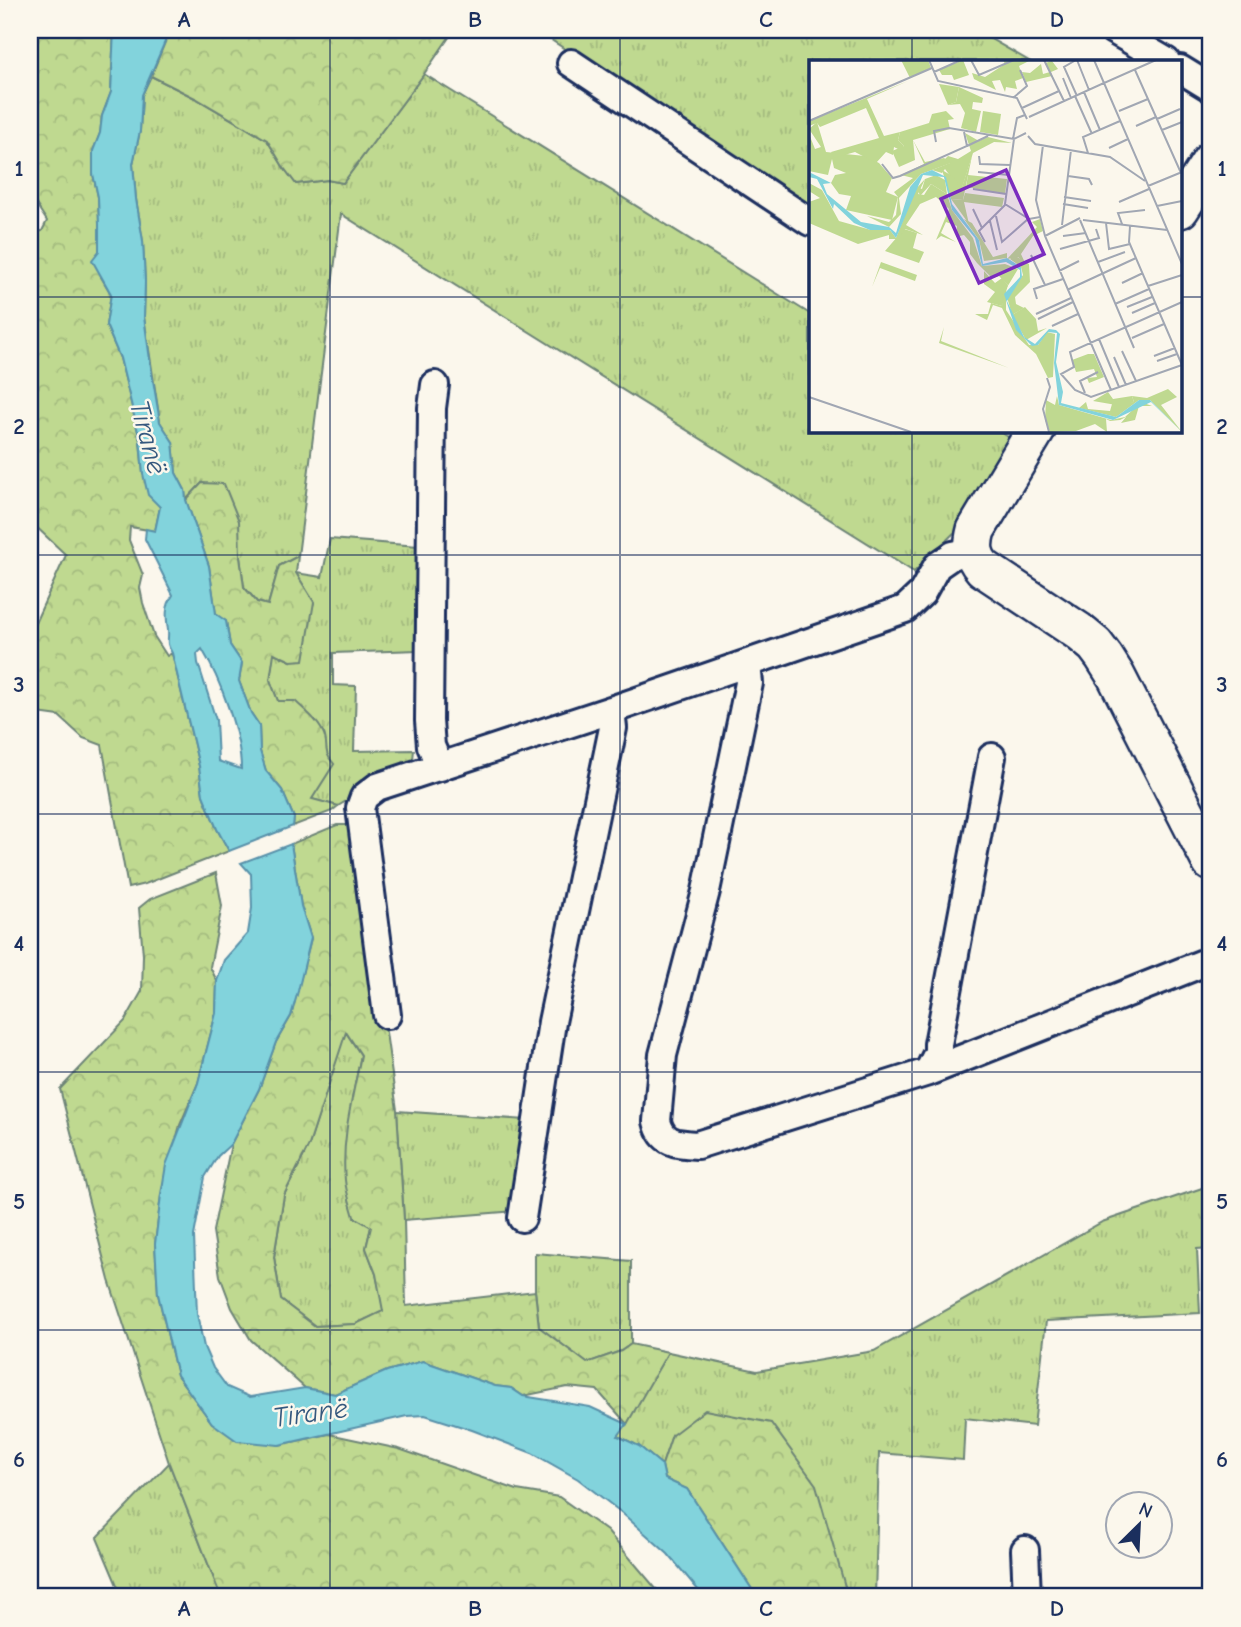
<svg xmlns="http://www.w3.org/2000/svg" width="1241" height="1627" font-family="'Comic Neue',sans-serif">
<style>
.grass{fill:url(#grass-tufts);stroke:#6d8477;stroke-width:2}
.forest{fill:url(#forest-crowns);stroke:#6d8477;stroke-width:2;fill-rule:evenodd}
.water{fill:#82d3dc;stroke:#5991aa;stroke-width:2;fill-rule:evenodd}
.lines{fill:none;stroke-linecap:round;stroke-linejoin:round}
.street-casing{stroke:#1b2f5e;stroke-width:32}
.secondary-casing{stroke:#1b2f5e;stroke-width:42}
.street{stroke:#fbf7ec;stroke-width:26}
.secondary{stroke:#fbf7ec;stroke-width:37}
.grid{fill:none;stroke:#1b2f5e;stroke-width:2;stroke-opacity:0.55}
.labels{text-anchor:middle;stroke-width:5;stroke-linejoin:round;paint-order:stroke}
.water-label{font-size:28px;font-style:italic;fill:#35587e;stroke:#fbf7ec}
.inset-road{fill:none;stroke:#a1a7b3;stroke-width:2}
.view{fill:#7b2cbf;fill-opacity:0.15;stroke:#7b2cbf;stroke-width:3.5}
.inset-edge{fill:none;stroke:#1b2f5e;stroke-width:3.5}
.neatline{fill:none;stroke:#1b2f5e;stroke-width:2.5}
.grid-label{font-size:23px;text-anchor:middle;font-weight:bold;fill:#1b2f5e}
</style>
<defs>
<pattern id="grass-tufts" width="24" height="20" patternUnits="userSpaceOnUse" patternTransform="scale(1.75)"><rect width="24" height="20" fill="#bfd990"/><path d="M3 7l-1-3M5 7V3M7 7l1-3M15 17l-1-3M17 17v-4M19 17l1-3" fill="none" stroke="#a4bb7f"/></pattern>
<pattern id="forest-crowns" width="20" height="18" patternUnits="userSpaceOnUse" patternTransform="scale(1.75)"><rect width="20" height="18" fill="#bfd990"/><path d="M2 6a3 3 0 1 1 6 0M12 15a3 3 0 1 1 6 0" fill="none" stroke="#a4bb7f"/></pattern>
</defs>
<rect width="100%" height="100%" fill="#fbf7ec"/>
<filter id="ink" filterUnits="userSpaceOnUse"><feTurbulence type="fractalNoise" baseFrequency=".0143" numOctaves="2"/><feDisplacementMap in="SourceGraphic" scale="14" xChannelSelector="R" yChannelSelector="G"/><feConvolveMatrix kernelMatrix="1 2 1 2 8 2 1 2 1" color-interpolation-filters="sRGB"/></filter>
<g filter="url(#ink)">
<path class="grass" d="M 536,30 L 975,30 L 1029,61 L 810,61 L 810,210 Z
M 424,74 L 810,314 L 810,430 L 998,431 L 1014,440 L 963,524 L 914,572 L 341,214 L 298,556 L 279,566 L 268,605 L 257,602 L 244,587 L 240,557 L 202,483 L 186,500 L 185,490 L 176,473 L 173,442 L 160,422 L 144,317 L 145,282 L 143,241 L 136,199 L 133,164 L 140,131 L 142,95 L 151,76 L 197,99 L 267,140 L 284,168 L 296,184 L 327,180 L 343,183 Z
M 330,539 L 418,546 L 418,650 L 333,653 L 333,685 L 356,686 L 354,751 L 414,750 L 412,768 L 369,787 L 338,806 L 312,799 L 327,756 L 324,733 L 278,701 L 270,680 L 273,652 L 291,661 L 314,603 L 296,573 L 322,577 Z
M 345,1031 L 361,1055 L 352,1099 L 371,1227 L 366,1248 L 376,1274 L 384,1311 L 356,1324 L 315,1326 L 281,1300 L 274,1257 L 284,1195 L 309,1145 Z
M 397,1111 L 527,1120 L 516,1211 L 404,1220 Z
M 1211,1185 L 1211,1248 L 1197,1249 L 1200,1313 L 1046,1321 L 1034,1426 L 965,1418 L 963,1460 L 879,1453 L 875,1597 L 848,1597 L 845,1586 L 672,1435 L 662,1465 L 639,1446 L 618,1436 L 668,1352 L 757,1371 L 874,1351 L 1102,1222 Z
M 535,1253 L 631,1261 L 631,1344 L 621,1351 L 587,1363 L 539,1327 L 535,1290 Z
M 169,1463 L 221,1597 L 122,1597 L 97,1538 Z"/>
<path class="forest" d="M 30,30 L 114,30 L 111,92 L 102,116 L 100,133 L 93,151 L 93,174 L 98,197 L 101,277 L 111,294 L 106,325 L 120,358 L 140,440 L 143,474 L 160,507 L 155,531 L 130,527 L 129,540 L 143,575 L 140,588 L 143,603 L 154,636 L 167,656 L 172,653 L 199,766 L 203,795 L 217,829 L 229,851 L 145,884 L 128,888 L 102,745 L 83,738 L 59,716 L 30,712 L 30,634 L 66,555 L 30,521 L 30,233 L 42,231 L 47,221 L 30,195 Z
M 170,30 L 454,30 L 424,74 L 343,183 L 327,180 L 296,184 L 284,168 L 267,140 L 197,99 L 151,76 Z
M 202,483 L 224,484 L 239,521 L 240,557 L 244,587 L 257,602 L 268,605 L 279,566 L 298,556 L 296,573 L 314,602 L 304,660 L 291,661 L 274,653 L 270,680 L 278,701 L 295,701 C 305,710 317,720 323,732 C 330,745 321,750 334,764 L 312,799 L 338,806 L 332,811 L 293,826 L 294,818 L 282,790 L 266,771 L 260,751 L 259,725 L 251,713 L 239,681 L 242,663 L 230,645 L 226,621 L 216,615 L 209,566 L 186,500 Z
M 337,825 L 348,825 L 355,838 L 366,891 L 397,1110 L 404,1220 L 406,1306 L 535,1291 L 539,1327 L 587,1363 L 621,1351 L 631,1344 L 668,1352 L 627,1424 L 597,1390 L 567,1387 L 523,1396 L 511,1388 L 495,1386 L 423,1361 L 387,1371 L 335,1394 L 305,1388 L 251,1340 L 232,1308 L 220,1276 L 213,1231 L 231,1144 L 259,1089 L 276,1042 L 291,1016 L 311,938 L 301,906 L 291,844 ZM 346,1032 L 361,1055 C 353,1096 341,1138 345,1180 C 346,1192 351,1205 354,1217 L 371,1227 L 366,1248 L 376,1274 L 383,1311 L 356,1324 L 315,1326 L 281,1300 L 274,1257 L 284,1195 L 309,1145 Z
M 216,873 L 222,906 L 210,967 L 217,981 L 216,1013 L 198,1083 L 180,1125 L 161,1195 L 155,1244 L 158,1294 L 177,1375 L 212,1423 L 279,1445 L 329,1434 L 399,1449 L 517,1490 L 559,1497 L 607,1531 L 663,1597 L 221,1597 L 169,1463 L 109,1280 L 60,1089 L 125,1021 L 142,991 L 143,955 L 139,908 L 150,899 Z
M 705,1410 L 771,1423 L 816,1485 L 848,1597 L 757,1597 L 687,1489 L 665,1479 L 662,1465 L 672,1435 Z"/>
<path class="water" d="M 114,30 L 170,30 L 142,95 L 140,131 L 133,164 L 136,199 L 143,241 L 145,282 L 144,317 L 152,374 L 160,422 L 173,442 L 176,473 L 185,490 L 186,500 L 209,566 L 216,614 L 226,621 L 230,645 L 242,663 L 239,681 L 251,713 L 259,725 L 260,751 L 266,771 L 282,790 L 294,818 L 293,826 L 229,851 L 217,829 L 203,795 L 199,766 L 172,653 C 165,641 169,642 168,630 C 166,616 165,607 173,595 L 145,539 L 146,529 L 155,531 L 160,507 L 148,495 L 143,474 L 140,440 L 120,358 L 106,325 L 111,294 L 92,260 L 99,251 L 99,224 L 98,197 L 93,174 L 93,151 L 100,133 L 102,116 L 111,92 ZM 202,649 C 220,679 241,734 241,769 L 218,761 L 216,720 L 198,663 L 197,654 Z
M 291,844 L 301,906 L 311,938 L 298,991 L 291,1016 L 276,1042 L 259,1089 L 231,1144 L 218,1156 L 205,1177 L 194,1236 L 197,1314 L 204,1347 L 213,1368 L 227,1387 L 250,1397 L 305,1388 L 335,1394 L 387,1371 L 423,1361 L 495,1386 L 511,1388 L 523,1396 L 590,1407 L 627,1424 L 618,1436 L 639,1446 L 662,1465 L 665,1479 L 687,1489 L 757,1597 L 704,1597 L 668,1554 L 622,1513 L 578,1479 L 532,1453 L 472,1430 L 425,1415 L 407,1416 L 279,1445 L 237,1441 L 212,1423 L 177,1375 L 158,1294 L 155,1244 L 161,1195 L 166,1165 L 198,1083 L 216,1013 L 217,981 L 224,960 L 248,933 L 252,908 L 251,874 L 241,863 Z"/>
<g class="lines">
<defs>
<path id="street" d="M 1113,30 L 1166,61
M 571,63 L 810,222
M 1180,69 L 1211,88
M 435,385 L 432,408 L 429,721 L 431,746 L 440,767
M 746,664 L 748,674 L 749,683 L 706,891 L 663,1055 L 657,1121 C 662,1143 676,1144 697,1145 L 928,1072 L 1211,960
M 387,1015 L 360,808 L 364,797 L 377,787 L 611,710 L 905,609 L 922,593 L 937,566 L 953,555 L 973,551
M 928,1072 L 938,1052 L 938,1044 L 992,757
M 522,1218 L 552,1022 L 613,728 L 611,710
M 1025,1550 L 1027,1597"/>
<path id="secondary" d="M 1180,209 L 1211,161
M 1036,430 L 976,530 C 972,545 972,556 983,568 L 1078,631 L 1095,645 L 1104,657 L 1116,676 L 1211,862"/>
</defs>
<use href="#street" class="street-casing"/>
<use href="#secondary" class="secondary-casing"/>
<use href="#street" class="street"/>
<use href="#secondary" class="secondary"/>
</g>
</g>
<path class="grid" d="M 330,30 L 330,1597M 620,30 L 620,1597M 912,30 L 912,61M 30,297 L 810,297M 1180,297 L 1211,297M 912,430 L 912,1597M 30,555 L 1211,555M 30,814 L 1211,814M 30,1072 L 1211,1072M 30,1330 L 1211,1330"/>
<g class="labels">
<g class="water-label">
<text transform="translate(149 437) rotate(75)" y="10">Tiranë</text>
<text transform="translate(310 1412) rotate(-8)" y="10">Tiranë</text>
</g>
</g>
<g transform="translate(809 60)">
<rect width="373" height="373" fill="#fbf7ec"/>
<path d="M 92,0 L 119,0 L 122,8 L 101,18 ZM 154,0 L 160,15 L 145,20 L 143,15 L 133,15 L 130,10 ZM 194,0 L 222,0 L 210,6 L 214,18 L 206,21 L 208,29 L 197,27 L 196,32 L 191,20 L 183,21 L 187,30 L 165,19 L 163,13 L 176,17 L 196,4 ZM 243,1 L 249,9 L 242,12 L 243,16 L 217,22 L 213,12 L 221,13 L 232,4 L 234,14 L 241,12 L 236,3 ZM 150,27 L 174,38 L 173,43 L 164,42 L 163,49 L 172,51 L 167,72 L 152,68 L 156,53 L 151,44 L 139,45 L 147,42 ZM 137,51 L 145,59 L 139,60 L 141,69 L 104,80 L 106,100 L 90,107 L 83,91 L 95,86 L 89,80 L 91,72 L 120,63 L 123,54 ZM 8,62 L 17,92 L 56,96 L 70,103 L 83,118 L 77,132 L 89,137 L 83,160 L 37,150 L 42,136 L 30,134 L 22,123 L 26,115 L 37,113 L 25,108 L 23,99 L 19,115 L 0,111 L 0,74 L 6,89 L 12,87 L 0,69 ZM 156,73 L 170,81 L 179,77 L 203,83 L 185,82 L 164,93 L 152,131 L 136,109 L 133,113 L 123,110 L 141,103 L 135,100 L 139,96 L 149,99 L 162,91 ZM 127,115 L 136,120 L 138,134 L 122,124 L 111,136 L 108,127 L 113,129 L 116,119 ZM 159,115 L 198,119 L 196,134 L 157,127 ZM 156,133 L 195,138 L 193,147 L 155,142 L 160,164 L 142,139 L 154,140 ZM 231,159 L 234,171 L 224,176 L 212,194 L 217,205 L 209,197 L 198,199 L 228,167 L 223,162 ZM 95,169 L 108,173 L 104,188 L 115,192 L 110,203 L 76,191 ZM 175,211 L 186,223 L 193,218 L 199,225 L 193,246 L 178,242 L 186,232 L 175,224 ZM 216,247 L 227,259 L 229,271 L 238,268 L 217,280 L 203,255 ZM 135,267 L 132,281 L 200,308 L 130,283 ZM 279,294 L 285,294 L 295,317 L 280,323 L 278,318 L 288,317 L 285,309 L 267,312 L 263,300 Z" fill="#bfd990"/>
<path d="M 99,21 L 58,39 L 75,76 L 91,72 L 89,80 L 95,86 L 91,90 L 85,87 L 84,95 L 77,92 L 67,103 L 46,92 L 25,98 L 22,92 L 70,78 L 57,48 L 11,67 L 8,63 L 0,66 L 0,61 ZM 130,24 L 150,27 L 147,42 L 139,45 ZM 104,80 L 116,102 L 135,98 L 142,103 L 112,114 L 90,138 L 92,154 L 80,167 L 58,156 L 80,162 L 87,155 L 89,137 L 85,132 L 104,118 L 92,115 L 115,104 ZM 163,96 L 154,140 L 142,139 L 133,110 L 145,117 L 152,130 ZM 116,119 L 109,134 L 115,135 L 122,124 L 138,134 L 143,150 L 164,178 L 173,206 L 196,204 L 209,209 L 197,229 L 197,250 L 220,285 L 229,285 L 238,272 L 246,274 L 244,317 L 239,318 L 227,294 L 206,275 L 193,248 L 184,245 L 178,260 L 166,254 L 179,254 L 182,243 L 193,246 L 194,231 L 199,225 L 190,216 L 183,218 L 168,203 L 161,194 L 161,182 L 155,175 L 147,177 L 148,166 L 137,162 L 132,173 L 147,182 L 132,176 L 127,180 L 140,149 L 127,137 L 111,144 L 97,165 L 114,175 L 96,169 L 89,179 L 80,179 L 80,175 L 49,184 L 0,163 L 0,142 L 11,138 L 0,131 L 0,123 L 13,130 L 30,161 L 62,170 L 81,170 L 87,178 L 106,130 ZM 155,159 L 163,163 L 184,197 L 198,193 L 198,198 L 175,201 L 170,180 ZM 205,195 L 220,204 L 221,222 L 206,237 L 207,244 L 215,248 L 203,255 L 198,237 L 214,215 L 212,207 L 201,199 ZM 72,202 L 108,215 L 106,221 L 71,208 L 63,227 ZM 359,329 L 368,337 L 352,345 L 373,372 L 341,340 L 330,340 L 307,357 L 270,348 L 277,342 L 279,349 L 301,351 L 303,344 L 325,342 L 323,336 L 338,338 ZM 248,336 L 250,345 L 302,360 L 316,357 L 329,345 L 335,343 L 343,346 L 330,346 L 326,360 L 312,363 L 317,357 L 311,360 L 301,361 L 297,359 L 298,372 L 286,364 L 267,371 L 241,372 L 236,360 L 237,340 L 246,345 Z" fill="#bfd990"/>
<path d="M 299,332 L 304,339 L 323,336 L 325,342 L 313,346 L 284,341 Z" fill="#bfd990"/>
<path d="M 174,51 L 192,54 L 189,75 L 171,72 Z" fill="#bfd990"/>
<path d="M 123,110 L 137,117 L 143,144 L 170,180 L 174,204 L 198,198 L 212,207 L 213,217 L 198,241 L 215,277 L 226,284 L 240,269 L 247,270 L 251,274 L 247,302 L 254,332 L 252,343 L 307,357 L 330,340 L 341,340 L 373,372 L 342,342 L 304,360 L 250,345 L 245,303 L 248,273 L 239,272 L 229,285 L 223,286 L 207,270 L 195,234 L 211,217 L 211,210 L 197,202 L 173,206 L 166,178 L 143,150 L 135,117 L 114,115 L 87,178 L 81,170 L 61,170 L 45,163 L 25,144 L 24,149 L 8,119 L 0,117 L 2,113 L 22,123 L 14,124 L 18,134 L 52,162 L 80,167 L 87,173 L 101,127 L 112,114 Z" fill="#82d3dc"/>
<path class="inset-road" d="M 120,0 L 129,21 L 208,38 L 218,59M 162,0 L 170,15 L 205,0M 235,0 L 255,41M 267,0 L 255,7 L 268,36M 268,0 L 280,30M 347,0 L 295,23 L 373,204M 326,10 L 372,113M 125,12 L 152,0M 254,18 L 262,38M 275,32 L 291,70M 266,36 L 283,74M 204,38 L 218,26 L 211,10M 213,48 L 250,31M 310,51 L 339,39M 220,57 L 295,23 L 285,0M 348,59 L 371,49M 0,61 L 123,8M 327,66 L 347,57M 353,70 L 373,62M 219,76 L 226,84 L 301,97 L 336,121M 204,79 L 208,58 L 216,55M 205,79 L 196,144 L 220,159 L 231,157M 127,82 L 125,71 L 140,68 L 205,79 L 217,73M 234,85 L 227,140 L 236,176 L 302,330M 158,86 L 179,76M 300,88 L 319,79M 279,93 L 274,77 L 311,61M 170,96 L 171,104 L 201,105M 73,104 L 84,118 L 91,116 L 158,86 L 155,72M 169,112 L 200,115M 259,116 L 280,119 L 283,125M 339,126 L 373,112M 164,129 L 197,134M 255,137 L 282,141M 310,142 L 340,129M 254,144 L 279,148M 348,146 L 373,141M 164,149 L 173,168M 187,156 L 193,182 L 219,159M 271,160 L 325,288M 274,160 L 358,170M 181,161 L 188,190M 297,163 L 300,189 L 321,184M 313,164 L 309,153 L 336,150M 253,165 L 262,90M 321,166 L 320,182 L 373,305M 236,176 L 271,158M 254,176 L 277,173M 176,182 L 170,171 L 196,145M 251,189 L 290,178 L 287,169M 222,195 L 236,225M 289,202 L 316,192M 250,211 L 270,201M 313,223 L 334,213M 339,226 L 373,215M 258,230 L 327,198M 228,239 L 225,229 L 254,219M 373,242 L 261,292 L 265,307 L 252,314 L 266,330 L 282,337 L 373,305M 306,244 L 340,229M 318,247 L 343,237M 323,253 L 346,243M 227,254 L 262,238M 229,259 L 264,242M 243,266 L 269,254M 323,278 L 355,264M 290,279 L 310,327M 313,291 L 327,321M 345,296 L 366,288M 305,297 L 317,325M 348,301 L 368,294M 238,318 L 241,327 L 234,349 L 240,372M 276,333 L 271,321 L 289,312M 0,337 L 102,372"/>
<path class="view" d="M 197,110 L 235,194 L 170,223 L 132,139 Z"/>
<rect width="373" height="373" class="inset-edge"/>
</g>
<rect width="1241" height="1627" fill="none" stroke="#fbf7ec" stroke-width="77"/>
<g transform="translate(1139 1525) rotate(24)"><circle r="33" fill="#fbf7ec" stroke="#a1a7b3" stroke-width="2"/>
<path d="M0-5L12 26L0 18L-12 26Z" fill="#1b2f5e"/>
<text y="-10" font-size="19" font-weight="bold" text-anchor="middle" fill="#1b2f5e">N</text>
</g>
<rect x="38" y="38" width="1164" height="1550" class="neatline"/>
<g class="grid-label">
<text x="184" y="27">A</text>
<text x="475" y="27">B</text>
<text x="766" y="27">C</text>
<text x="1057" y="27">D</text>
<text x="19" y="176">1</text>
<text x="1222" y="176">1</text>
<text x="19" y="434">2</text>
<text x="1222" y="434">2</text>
<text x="19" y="692">3</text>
<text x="1222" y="692">3</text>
<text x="19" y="951">4</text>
<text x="1222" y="951">4</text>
<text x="19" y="1209">5</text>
<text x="1222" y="1209">5</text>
<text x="19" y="1467">6</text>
<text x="1222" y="1467">6</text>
<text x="184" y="1616">A</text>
<text x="475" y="1616">B</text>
<text x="766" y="1616">C</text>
<text x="1057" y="1616">D</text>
</g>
</svg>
